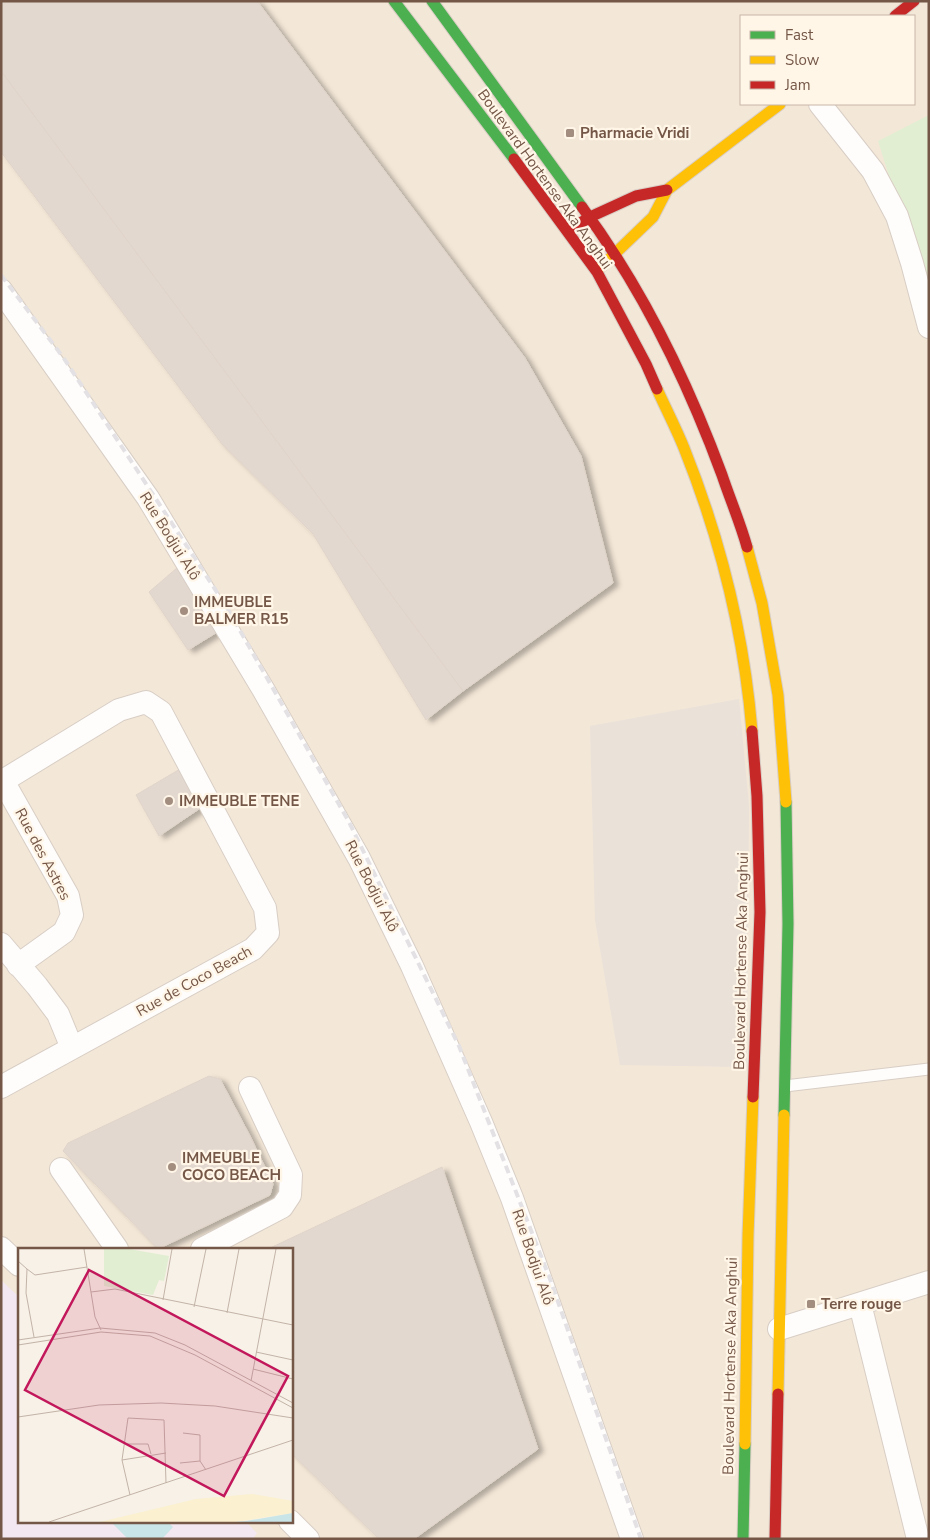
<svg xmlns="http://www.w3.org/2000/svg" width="930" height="1540" font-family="'Nunito Sans',sans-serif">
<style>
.residential{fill:#f3e7d7;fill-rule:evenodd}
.industrial{fill:#eae1d9}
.education{fill:#f3e7f1}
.green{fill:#e2eed2}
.water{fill:#c9e5e7}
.building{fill:#e3d8cf;stroke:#e0d4ca;filter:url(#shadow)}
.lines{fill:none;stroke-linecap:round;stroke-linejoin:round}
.lane-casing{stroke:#d8cec5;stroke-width:13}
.street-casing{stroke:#d8cec5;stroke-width:24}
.fast-casing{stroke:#d8cdc4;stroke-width:13}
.slow-casing{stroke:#d8cdc4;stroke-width:13}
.jam-casing{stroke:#d8cdc4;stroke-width:13}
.lane{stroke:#fefdfb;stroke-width:11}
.street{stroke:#fefdfb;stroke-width:22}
.fast{stroke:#4caf50;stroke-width:11}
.slow{stroke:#ffc107;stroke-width:11}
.jam{stroke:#c62828;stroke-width:11}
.rail{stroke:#e4e1e4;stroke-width:4;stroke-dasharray:8 5;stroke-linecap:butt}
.poi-dot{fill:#a28d7f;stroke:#fff6e8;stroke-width:2}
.labels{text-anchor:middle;stroke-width:4.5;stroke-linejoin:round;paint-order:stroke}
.poi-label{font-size:15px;font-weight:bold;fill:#755747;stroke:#fff6e8;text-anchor:start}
.street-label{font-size:15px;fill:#755747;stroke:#fff6e8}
.inset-road{fill:none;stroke:#c3b3a7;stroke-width:1}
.view{fill:#c2185b;fill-opacity:0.15;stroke:#c2185b;stroke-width:2.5}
.inset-edge{fill:none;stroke:#755747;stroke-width:2.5}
</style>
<defs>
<filter id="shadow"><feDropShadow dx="5.5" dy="3" stdDeviation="2.5" flood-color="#0004"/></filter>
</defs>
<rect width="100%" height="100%" fill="#f7f1e7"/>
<path class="residential" d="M 1,1 L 929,1 L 929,1539 L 1,1539 ZM 741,16 L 914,16 L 914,104 L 741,104 ZM 19,1249 L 291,1249 L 291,1521 L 19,1521 Z"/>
<path class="industrial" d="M 739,699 L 749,805 L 747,1067 L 620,1065 L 595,920 L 590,726 Z"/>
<path class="education" d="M 1,1280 L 19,1297 L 19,1521 L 245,1521 L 257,1533 L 253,1539 L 1,1539 Z"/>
<path class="green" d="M 929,115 L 929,304 L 878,141 Z"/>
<path class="water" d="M 110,1521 L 167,1521 L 173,1527 L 162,1539 L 128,1539 Z"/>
<path class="building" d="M 1,1 L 257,1 L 525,358 L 581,456 L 613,583 L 463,691 L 1,71 Z
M 1,71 L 463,691 L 426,720 L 313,534 L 222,444 L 1,152 Z
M 178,567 L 219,631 L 188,650 L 149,592 Z
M 180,769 L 202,807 L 159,836 L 136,795 Z
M 209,1076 L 220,1079 L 250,1136 L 273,1184 L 270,1195 L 158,1249 L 63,1151 L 68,1143 Z
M 442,1167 L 538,1449 L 414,1539 L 379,1539 L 291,1453 L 291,1249 L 268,1249 Z"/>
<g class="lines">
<defs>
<path id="lane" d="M 785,1086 L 929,1069"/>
<path id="street" d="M 820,104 L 873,171 L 897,216 L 912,263 L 929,327
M 1,290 L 148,498 L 263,689 L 359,858 L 412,966 L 481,1122 L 512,1198 L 632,1539
M 3,781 L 68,896 L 72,915 L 64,932 L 18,965
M 1,782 L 119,710 L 146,702 L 161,712 L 265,908 L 268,933 L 253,949 L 1,1087
M 1,944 L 37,986 L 58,1014 L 72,1048
M 61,1169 L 117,1249
M 1,1248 L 19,1265
M 202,1249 L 282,1207 L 290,1195 L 291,1175 L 250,1088
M 860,1304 L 918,1539
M 779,1329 L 929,1282
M 290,1521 L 308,1539"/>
<path id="fast" d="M 394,1 L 514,159
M 432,1 L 582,207
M 784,1115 L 788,924 L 786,802
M 743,1539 L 745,1444"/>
<path id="slow" d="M 602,266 L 653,217 L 667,190 L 780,104
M 657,389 C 666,409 676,428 684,448 C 720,538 744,634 752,731
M 747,547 L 762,603 L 778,695 L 786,802
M 778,1394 L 784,1115
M 745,1444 L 748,1236 L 753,1097"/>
<path id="jam" d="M 895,16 L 914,1
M 514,159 L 597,272 L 646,364 L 657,389
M 582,207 C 642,288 687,380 722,475 C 730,499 740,522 747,547
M 574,227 L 590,217 L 636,196 L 667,190
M 752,731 L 757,796 L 760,912 L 753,1097
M 775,1539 L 778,1394"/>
</defs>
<use href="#lane" class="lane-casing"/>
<use href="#street" class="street-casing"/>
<use href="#fast" class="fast-casing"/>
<use href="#slow" class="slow-casing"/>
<use href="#jam" class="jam-casing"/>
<use href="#lane" class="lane"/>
<use href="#street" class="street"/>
<use href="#fast" class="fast"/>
<use href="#slow" class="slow"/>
<use href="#jam" class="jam"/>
<path class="rail" d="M 1,275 L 63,357 L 226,606 L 349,822 L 459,1046 L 550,1279 L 641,1539"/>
</g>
<g class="poi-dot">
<rect x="565" y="128" width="10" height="10" rx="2.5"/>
<circle cx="184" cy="611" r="5"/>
<circle cx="169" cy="801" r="5"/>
<circle cx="172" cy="1167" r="5"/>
<rect x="806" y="1299" width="10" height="10" rx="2.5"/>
</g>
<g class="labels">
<g class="poi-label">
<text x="580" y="138">Pharmacie Vridi</text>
<text x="194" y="607">IMMEUBLE<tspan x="194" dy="17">BALMER R15</tspan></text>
<text x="179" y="806">IMMEUBLE TENE</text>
<text x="182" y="1163">IMMEUBLE<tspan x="182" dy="17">COCO BEACH</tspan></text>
<text x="821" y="1309">Terre rouge</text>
</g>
<g class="street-label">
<text transform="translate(545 179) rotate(54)" y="5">Boulevard Hortense Aka Anghui</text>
<text transform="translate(170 536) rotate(58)" y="5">Rue Bodjui Alô</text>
<text transform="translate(43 854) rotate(62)" y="5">Rue des Astres</text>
<text transform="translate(372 886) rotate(63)" y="5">Rue Bodjui Alô</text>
<text transform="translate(741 961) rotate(-89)" y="5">Boulevard Hortense Aka Anghui</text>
<text transform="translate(194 981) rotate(-29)" y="5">Rue de Coco Beach</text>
<text transform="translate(533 1257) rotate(71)" y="5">Rue Bodjui Alô</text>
<text transform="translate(730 1366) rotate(-89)" y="5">Boulevard Hortense Aka Anghui</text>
</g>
</g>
<g transform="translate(18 1248)">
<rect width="275" height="275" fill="#f7f1e7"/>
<path d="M 86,1 L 111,1 L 151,8 L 146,33 L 141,32 L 135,47 L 86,38 Z" fill="#e2eed2"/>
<path d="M 234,246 L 275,253 L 275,265 L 217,274 L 82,274 L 178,251 Z" fill="#fbf0cf"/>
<path d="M 275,265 L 275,274 L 217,274 L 228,273 Z" fill="#c9e5e7"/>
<path class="inset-road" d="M 66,1 L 77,69 L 83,82M 0,13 L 9,21 L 8,45 L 16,89M 9,21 L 17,27 L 69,19M 73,44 L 97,41 L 275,77M 145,52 L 154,1M 176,59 L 188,1M 209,65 L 221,1M 0,92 L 82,80 L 137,85 L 167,97 L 275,155M 0,97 L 83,84 L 132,88 L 177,107 L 275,160M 238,104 L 275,112M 235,121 L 275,131M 233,133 L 258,1M 0,169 L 81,157 L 143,155 L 197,158 L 275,170M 165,185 L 182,187 L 182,213M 108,196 L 130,196 L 133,206M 104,212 L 148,205M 162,215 L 182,213 L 188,222M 112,247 L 104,212 L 110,170 L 146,172 L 148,235M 31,274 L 275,192"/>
<path class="view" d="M 71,22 L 270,128 L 206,248 L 7,142 Z"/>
<rect width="275" height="275" class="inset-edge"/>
</g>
<rect width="930" height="1540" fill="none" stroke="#755747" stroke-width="5"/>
<rect x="740" y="15" width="175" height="90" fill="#fff6e8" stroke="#c8b6a8"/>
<rect x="750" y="31" width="25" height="8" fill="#4caf50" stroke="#c8b6a8"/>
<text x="785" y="40" font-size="15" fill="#755747">Fast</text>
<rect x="750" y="56" width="25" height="8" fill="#ffc107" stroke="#c8b6a8"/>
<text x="785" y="65" font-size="15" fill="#755747">Slow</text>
<rect x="750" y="81" width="25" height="8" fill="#c62828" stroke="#c8b6a8"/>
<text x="785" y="90" font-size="15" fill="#755747">Jam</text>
</svg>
